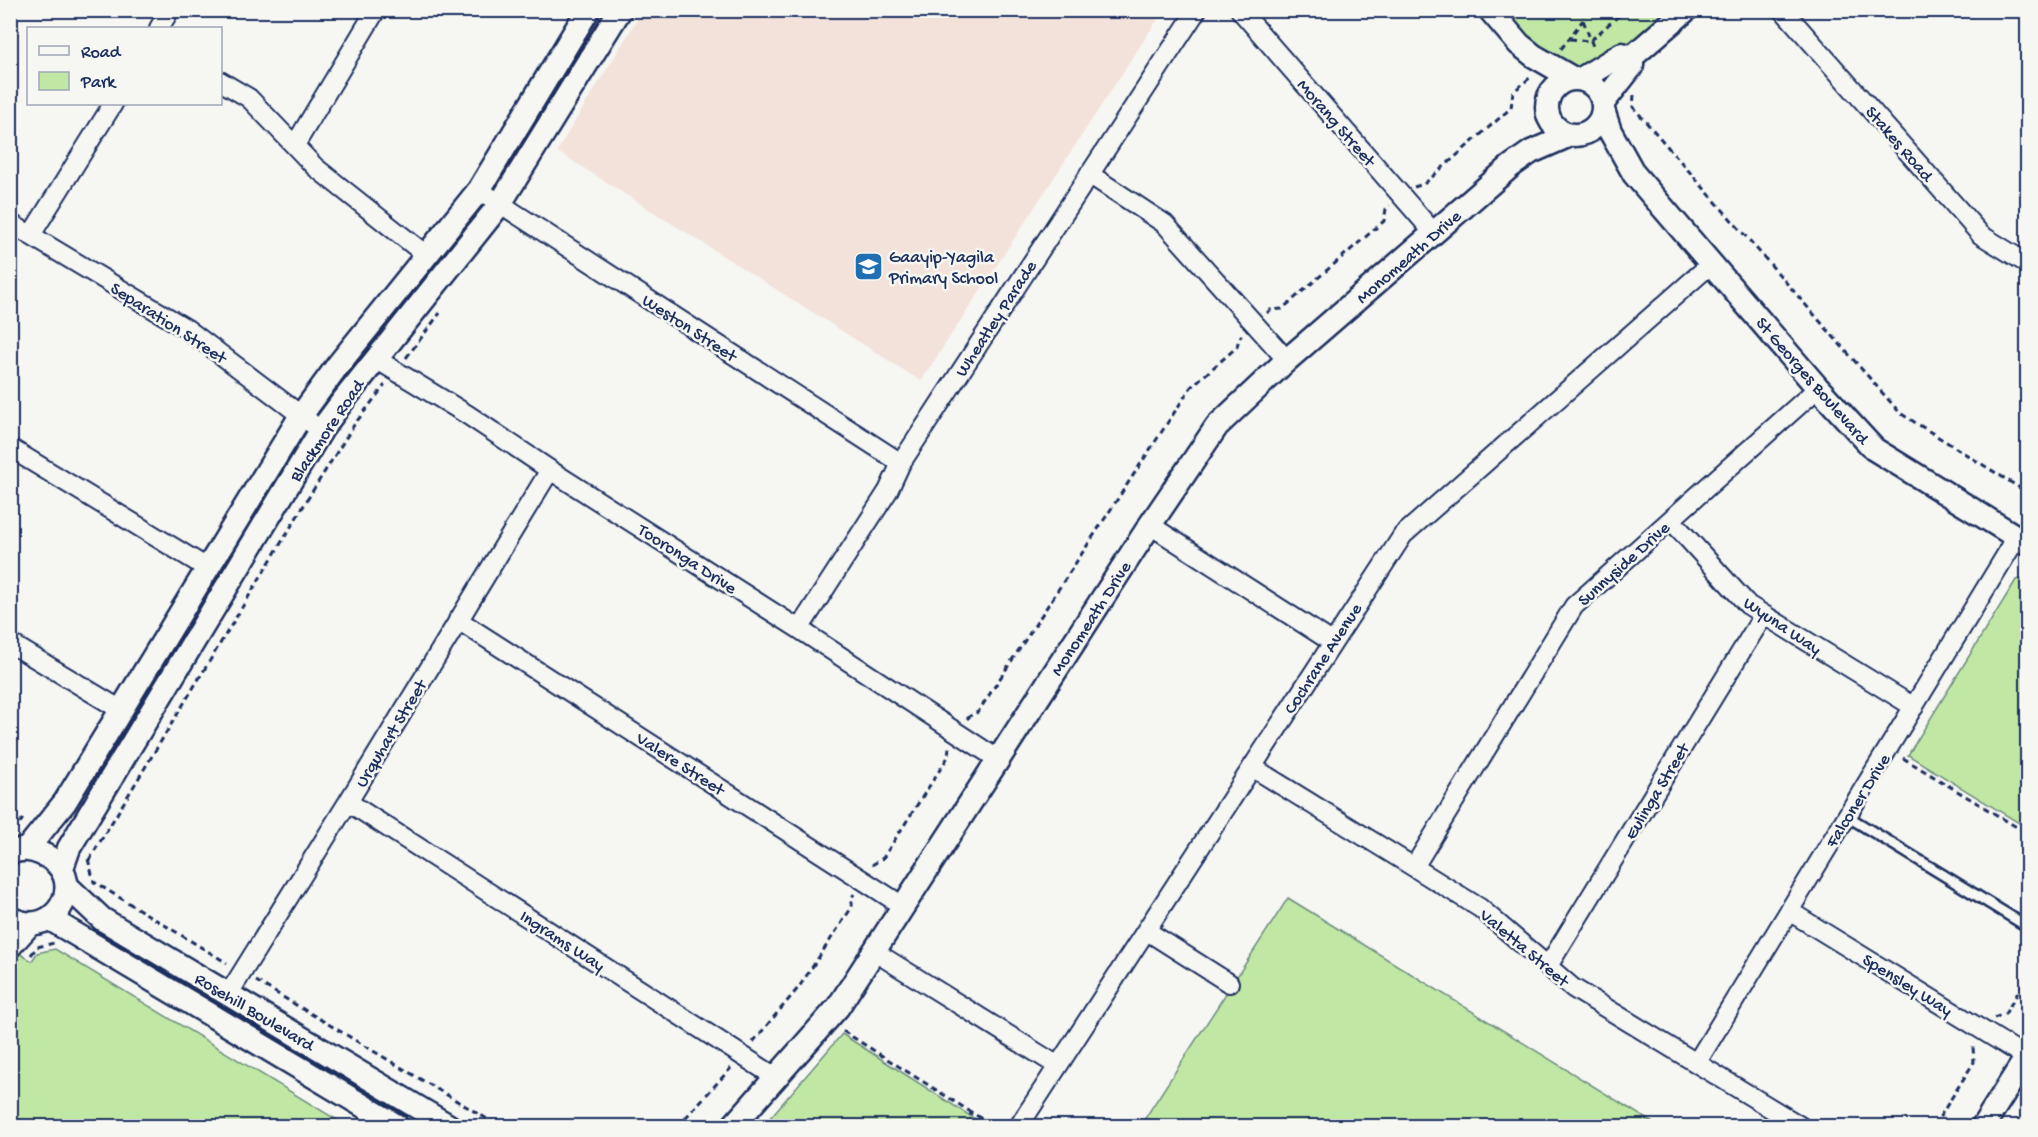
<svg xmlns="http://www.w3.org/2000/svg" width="2038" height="1137" font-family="'Gochi Hand',sans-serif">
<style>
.built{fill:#f3e2da}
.green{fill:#c0e8a4;stroke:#6e8c81;stroke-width:1.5}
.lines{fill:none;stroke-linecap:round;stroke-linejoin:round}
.service-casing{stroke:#1b2f5e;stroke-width:14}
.minor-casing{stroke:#1b2f5e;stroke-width:22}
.tertiary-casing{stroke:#1b2f5e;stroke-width:27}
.path{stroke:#1b2f5e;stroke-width:3;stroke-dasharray:6 4.5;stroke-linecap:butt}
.service{stroke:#f6f6f2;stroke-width:9}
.minor{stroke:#f6f6f2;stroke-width:18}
.tertiary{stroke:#f6f6f2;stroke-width:22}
.labels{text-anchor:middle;stroke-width:5;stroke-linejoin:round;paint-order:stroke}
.street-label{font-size:18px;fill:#1b2f5e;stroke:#f6f6f2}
.poi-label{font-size:18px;fill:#1b2f5e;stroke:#f6f6f2;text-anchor:start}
</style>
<rect width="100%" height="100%" fill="#f6f6f2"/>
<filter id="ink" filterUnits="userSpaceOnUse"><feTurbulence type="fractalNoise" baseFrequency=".0167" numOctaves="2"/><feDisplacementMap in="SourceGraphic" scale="12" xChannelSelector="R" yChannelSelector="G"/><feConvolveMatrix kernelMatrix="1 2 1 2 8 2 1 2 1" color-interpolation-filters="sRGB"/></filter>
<g filter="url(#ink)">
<path class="built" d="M 643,10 L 1163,10 L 1163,11 L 921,381 L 557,151 Z"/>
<path class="green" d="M 1490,11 L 1686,11 L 1581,79 Z
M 2027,578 L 2028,578 L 2027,828 L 1908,755 L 2016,580 Z
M 1288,898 L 1658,1126 L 1140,1126 Z
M 10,948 L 32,961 L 37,953 L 55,949 L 347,1126 L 11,1126 Z
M 842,1034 L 986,1126 L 763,1126 Z"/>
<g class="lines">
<defs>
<path id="service" d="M 1847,816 L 2028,927"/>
<path id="minor" d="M 1240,10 L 1434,233
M 1783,10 L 1981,235 L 2028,264
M 159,28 L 170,10
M 220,81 L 249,98 L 315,167 L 426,255
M 295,145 L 376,10
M 1089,174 L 1165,224 L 1287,360
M 479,190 L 901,463
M 10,223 L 187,329 L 311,423
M 31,235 L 113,104
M 376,359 L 468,415 L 550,470 L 799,629 L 999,760
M 10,448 L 207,568
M 1671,520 L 1748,605 L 1914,707
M 1150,525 L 1332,642
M 458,620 L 903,906
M 799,629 L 888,491 L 901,463 L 1197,10
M 10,643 L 121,710
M 1252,767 L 1480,908 L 1573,988 L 1800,1126
M 348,802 L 777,1078
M 1414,867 L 1574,606 L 1818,388
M 1789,911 L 2026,1057
M 1147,931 L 1229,983
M 875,952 L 1058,1066
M 1548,966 L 1763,616
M 228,995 L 348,802 L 550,470
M 1697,1062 L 2017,537
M 1019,1126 L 1403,535 L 1711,264"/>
<path id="tertiary" d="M 1490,10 L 1519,44 L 1534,56 L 1574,79
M1547 107a28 28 0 1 1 56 0a28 28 0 1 1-56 0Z
M 1581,79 L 1622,54 L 1632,57
M 1603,103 L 1632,66 L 1632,57 L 1686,10
M 1603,110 L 1610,131 L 1634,174 L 1818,388 L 1874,449 L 2028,544
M 27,849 L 65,802 L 300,417 L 338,365 L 479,190 L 588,10
M 10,853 C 22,848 31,849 42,854 C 91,874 59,943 10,918
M 62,868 L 69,848 L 322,429 L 342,402 L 500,204 L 620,10
M 67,886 L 102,919 L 449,1126
M 50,919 L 397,1126
M 10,946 L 29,925
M 733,1126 L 838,1007 L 1150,525 L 1217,426 L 1287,360 L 1511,166 L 1531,152 L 1570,135
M 1983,1126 L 2028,1055"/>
</defs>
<use href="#service" class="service-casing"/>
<use href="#minor" class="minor-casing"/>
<use href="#tertiary" class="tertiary-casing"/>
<path class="path" d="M 1583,10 L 1583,20 L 1594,49
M 1570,39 L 1590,41 L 1625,10
M 1561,49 L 1583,20
M 1634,95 L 1633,107 L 1900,413 L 2028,493
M 1414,187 L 1424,184 L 1511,108 L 1513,92 L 1532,76
M 1267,313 L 1270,310 L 1282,309 L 1384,221 L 1386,209 L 1390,206
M 406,358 L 440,313
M 967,719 L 970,716 L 978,712 L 1191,387 L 1237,347 L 1239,338 L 1242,335
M 1903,758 L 2028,834
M 10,828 L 17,826 L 22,820 L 26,822
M 88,859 L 94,882 L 227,963
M 89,860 L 315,487 L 354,425 L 385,385
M 872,865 L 883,858 L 948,757 L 949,747
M 31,955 L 37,947 L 54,943
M 256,981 L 499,1126
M 1994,1018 L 2005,1014 L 2028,976
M 843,1031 L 993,1126
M 753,1042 L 799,987 L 852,907 L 852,897 L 854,894
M 678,1126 L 731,1068
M 969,1126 L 971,1112
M 1934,1126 L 1974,1062 L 1973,1047 L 1975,1044"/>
<use href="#service" class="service"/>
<use href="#minor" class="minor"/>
<use href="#tertiary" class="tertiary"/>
</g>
</g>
<defs>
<symbol id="school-square" viewBox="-11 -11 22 22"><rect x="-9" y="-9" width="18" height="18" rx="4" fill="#1f6fb2" stroke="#f6f6f2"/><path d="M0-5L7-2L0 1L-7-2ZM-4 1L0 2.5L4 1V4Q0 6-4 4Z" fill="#fff"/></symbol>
</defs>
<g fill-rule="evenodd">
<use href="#school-square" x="852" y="250" width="33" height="33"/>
</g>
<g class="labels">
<g class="street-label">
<text transform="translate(1337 122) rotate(49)" y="6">Morang Street</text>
<text transform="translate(1900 143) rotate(49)" y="6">Stakes Road</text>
<text transform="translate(1408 256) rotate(-41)" y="6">Monomeath Drive</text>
<text transform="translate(995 318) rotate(-57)" y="6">Wheatley Parade</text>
<text transform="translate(169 322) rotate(33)" y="6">Separation Street</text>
<text transform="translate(690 327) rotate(33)" y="6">Weston Street</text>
<text transform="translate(1813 380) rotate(49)" y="6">St Georges Boulevard</text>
<text transform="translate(326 430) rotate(-56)" y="6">Blackmore Road</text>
<text transform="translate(688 558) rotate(33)" y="6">Tooronga Drive</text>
<text transform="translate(1623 563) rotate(-42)" y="6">Sunnyside Drive</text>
<text transform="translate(1090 618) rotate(-57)" y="6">Monomeath Drive</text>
<text transform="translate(1783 625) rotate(34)" y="6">Wyuna Way</text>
<text transform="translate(1322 658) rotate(-57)" y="6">Cochrane Avenue</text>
<text transform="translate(390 733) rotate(-59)" y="6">Urquhart Street</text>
<text transform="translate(681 763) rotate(33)" y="6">Valere Street</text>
<text transform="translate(1656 791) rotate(-59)" y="6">Eulinga Street</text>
<text transform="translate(1857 800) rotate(-58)" y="6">Falconer Drive</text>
<text transform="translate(563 940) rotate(33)" y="6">Ingrams Way</text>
<text transform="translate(1525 947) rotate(40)" y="6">Valetta Street</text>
<text transform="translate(1908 984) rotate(32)" y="6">Spensley Way</text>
<text transform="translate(255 1011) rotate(31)" y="6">Rosehill Boulevard</text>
</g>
<g class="poi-label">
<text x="889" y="262">Gaayip-Yagila<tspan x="889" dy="21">Primary School</tspan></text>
</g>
</g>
<rect width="2038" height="1137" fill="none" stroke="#f6f6f2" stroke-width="36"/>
<rect x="18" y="18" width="2002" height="1101" fill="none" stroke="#1b2f5e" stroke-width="2" filter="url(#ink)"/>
<rect x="27" y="27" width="195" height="78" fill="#f6f6f2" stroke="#9ea6b7" stroke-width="1.5"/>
<rect x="39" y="46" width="30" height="9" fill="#f6f6f2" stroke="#9ea6b7" stroke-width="1.5"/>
<text x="81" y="57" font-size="18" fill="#1b2f5e">Road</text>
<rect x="39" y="72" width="30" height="18" fill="#c0e8a4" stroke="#9ea6b7" stroke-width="1.5"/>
<text x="81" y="87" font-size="18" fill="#1b2f5e">Park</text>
</svg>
